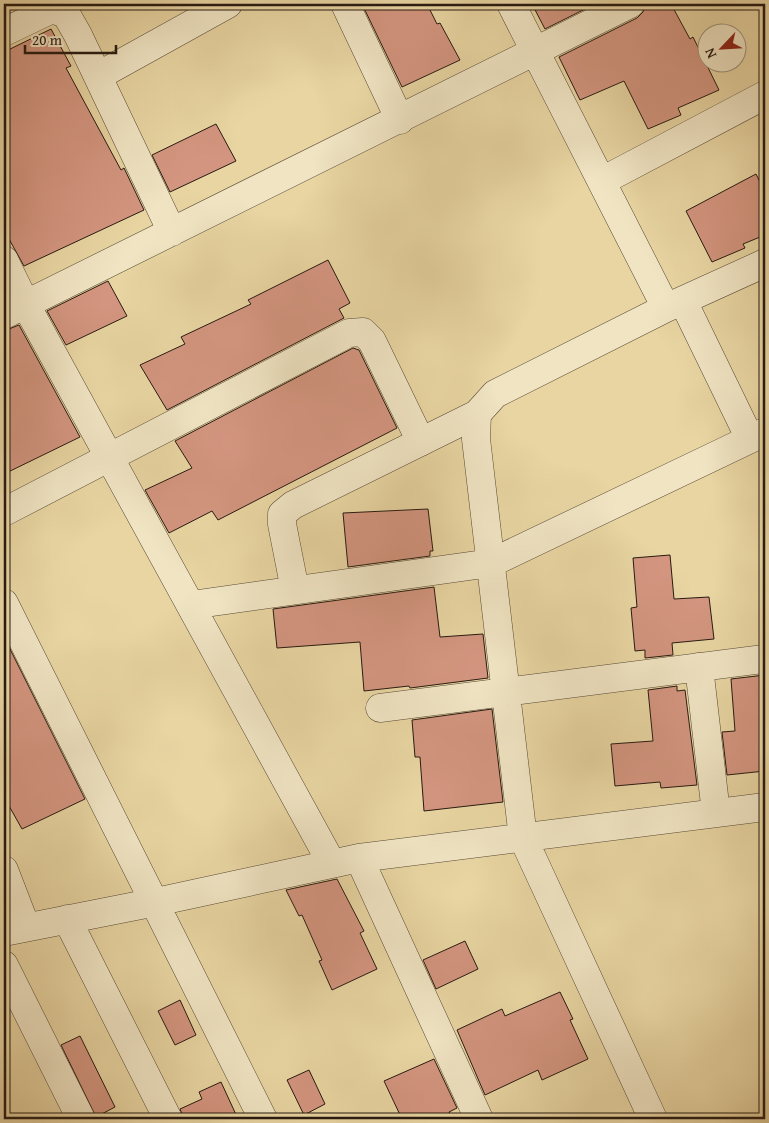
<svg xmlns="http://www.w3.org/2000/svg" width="769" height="1123" font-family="'Gentium Book Plus',serif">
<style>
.building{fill:#d3957f;stroke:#271a11}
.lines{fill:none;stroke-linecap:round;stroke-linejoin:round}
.minor-casing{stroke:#574935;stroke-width:29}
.minor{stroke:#f0e4c3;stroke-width:28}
</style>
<rect width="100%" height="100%" fill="#e8d5a2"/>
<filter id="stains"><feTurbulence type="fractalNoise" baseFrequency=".004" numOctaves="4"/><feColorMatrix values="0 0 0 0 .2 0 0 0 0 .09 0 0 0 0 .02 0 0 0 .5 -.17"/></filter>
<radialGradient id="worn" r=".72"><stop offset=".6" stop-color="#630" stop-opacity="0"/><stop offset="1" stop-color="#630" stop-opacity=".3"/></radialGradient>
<path class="building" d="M 362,4 L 427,4 L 437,24 L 440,23 L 460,60 L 402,87 Z
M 532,4 L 595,4 L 545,29 Z
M 645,4 L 671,4 L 690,39 L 693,37 L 719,90 L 678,108 L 681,115 L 648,129 L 624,81 L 580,100 L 559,57 L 637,18 L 643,12 Z
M 51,29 L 71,66 L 66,68 L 121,170 L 124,168 L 144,210 L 24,266 L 4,230 L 4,52 Z
M 216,124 L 236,161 L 170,192 L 152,155 Z
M 756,174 L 765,192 L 765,235 L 743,244 L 745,248 L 712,262 L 686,211 Z
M 328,260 L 350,303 L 339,309 L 344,318 L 167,410 L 140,365 L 185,344 L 181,337 L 251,304 L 248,300 Z
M 108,281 L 127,316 L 66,345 L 47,311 Z
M 19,325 L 80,437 L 4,474 L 4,331 Z
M 353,348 L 359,350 L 397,428 L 218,520 L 212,511 L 169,533 L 145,490 L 192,468 L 175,441 Z
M 428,509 L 433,551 L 430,551 L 430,556 L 348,567 L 343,513 Z
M 670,555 L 674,599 L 709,597 L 714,639 L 672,643 L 673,655 L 645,658 L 645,650 L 635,651 L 631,608 L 637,607 L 633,558 Z
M 434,587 L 440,637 L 483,634 L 488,678 L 410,688 L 409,686 L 364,691 L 360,642 L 277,648 L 273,609 Z
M 4,637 L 85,799 L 22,829 L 4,797 Z
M 765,675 L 765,771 L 727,775 L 722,732 L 735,731 L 731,679 Z
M 677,686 L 677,691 L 685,690 L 697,785 L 661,788 L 660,782 L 615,786 L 611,744 L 653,741 L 648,690 Z
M 492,709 L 503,802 L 424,811 L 420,757 L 415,757 L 412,720 Z
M 337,879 L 364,931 L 360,933 L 377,969 L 332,990 L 319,961 L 322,960 L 302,915 L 299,916 L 286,890 Z
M 465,941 L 478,969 L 436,989 L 423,960 Z
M 560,992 L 573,1019 L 570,1020 L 588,1059 L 542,1080 L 538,1070 L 485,1095 L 457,1030 L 502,1009 L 505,1016 Z
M 180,1000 L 196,1035 L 175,1045 L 158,1011 Z
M 80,1036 L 115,1107 L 96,1117 L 61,1045 Z
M 434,1059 L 457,1108 L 449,1112 L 453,1119 L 402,1119 L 384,1081 Z
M 309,1070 L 325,1104 L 304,1115 L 287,1080 Z
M 221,1082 L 238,1119 L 184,1119 L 180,1109 L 202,1099 L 199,1092 Z"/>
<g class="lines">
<defs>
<path id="minor" d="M 345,4 L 400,120
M 511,4 L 666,308
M 4,32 L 52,9 L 66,14 L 78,35 L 172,232
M 98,76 L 228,4
M 602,181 L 765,95
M 4,260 L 26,305 L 332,864
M 683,301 L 750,439
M 4,315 L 630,4
M 4,512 L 349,333 L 363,332 L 372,341 L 421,442
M 295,590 L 282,524 L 282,514 L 293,505 L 477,414
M 4,603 L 263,1119
M 191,605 L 491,563 L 765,432
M 699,667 L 716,813
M 380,708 L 764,659
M 359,858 L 479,1119
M 4,870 L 26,927
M 67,919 L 168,1119
M 4,932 L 156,902 L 359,858 L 765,807
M 4,965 L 81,1119
M 653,1119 L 523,838 L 476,439 L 477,414 L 495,394 L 666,308 L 765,263"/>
</defs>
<use href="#minor" class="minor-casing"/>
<use href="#minor" class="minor"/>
</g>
<rect width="769" height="1123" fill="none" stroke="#e8d5a2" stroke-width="20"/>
<rect x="5" y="5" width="759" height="1113" fill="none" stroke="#271a11" stroke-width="2.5"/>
<rect x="10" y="10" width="749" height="1103" fill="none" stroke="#271a11"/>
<g transform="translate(722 48) rotate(245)"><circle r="24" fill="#f0e4c3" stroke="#a0937c"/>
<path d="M0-4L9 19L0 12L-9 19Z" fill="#8f2418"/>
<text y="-8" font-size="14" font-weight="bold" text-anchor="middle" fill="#271a11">N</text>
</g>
<path d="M25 45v8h91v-8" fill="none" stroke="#271a11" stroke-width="2.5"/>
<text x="32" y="45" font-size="15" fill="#271a11" stroke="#f0e4c3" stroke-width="4" paint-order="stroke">20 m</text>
<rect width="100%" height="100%" filter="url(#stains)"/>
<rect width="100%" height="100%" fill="url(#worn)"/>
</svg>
